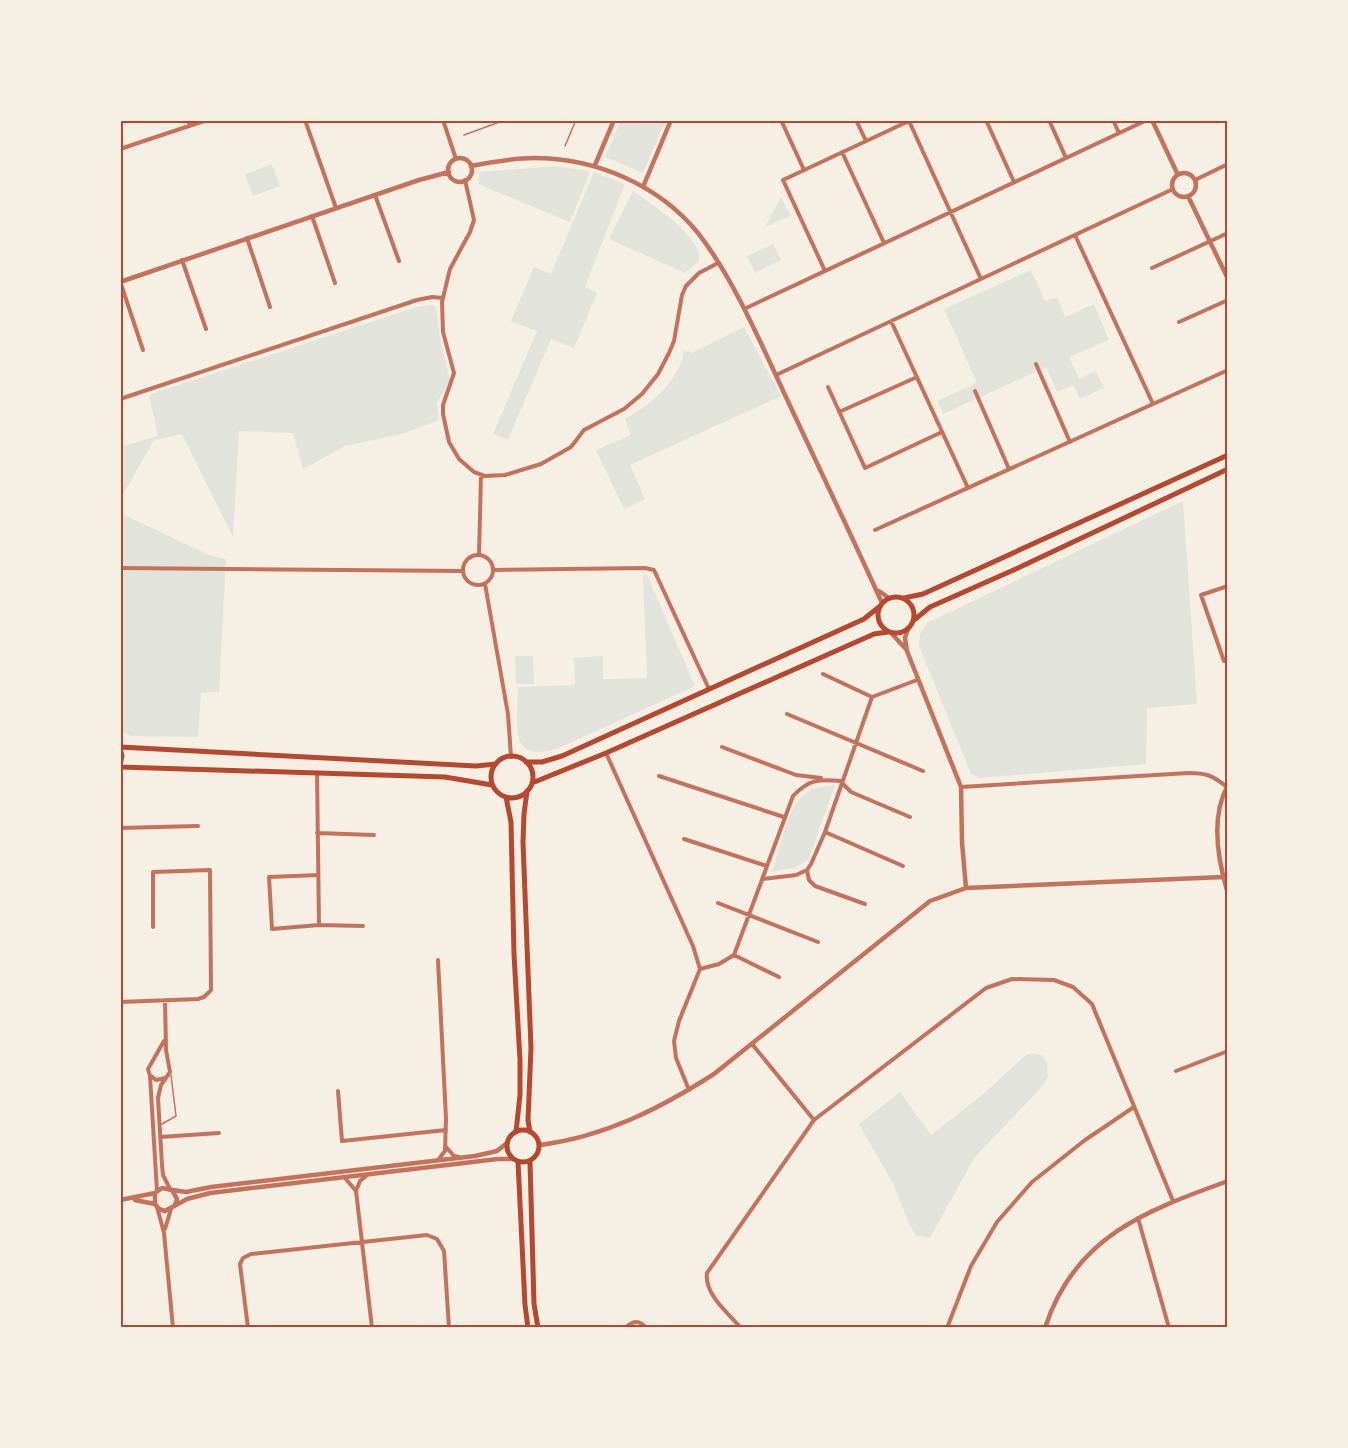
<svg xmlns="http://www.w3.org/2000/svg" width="1348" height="1448" font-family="Barlow,sans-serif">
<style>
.green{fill:#e2e4dc}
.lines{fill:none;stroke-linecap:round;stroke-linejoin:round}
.service{stroke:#c5725c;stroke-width:1.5}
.minor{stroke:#c5725c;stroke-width:4}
.tertiary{stroke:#c5725c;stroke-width:4.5}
.secondary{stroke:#b5482f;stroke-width:5}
.neatline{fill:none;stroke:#b5482f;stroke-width:2}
</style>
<rect width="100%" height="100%" fill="#f6efe4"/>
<path class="green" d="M 621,120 L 666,120 L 643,173 L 605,157 Z
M 272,164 L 280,186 L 253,196 L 245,174 Z
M 556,166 L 590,171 L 570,222 L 478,184 L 479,172 Z
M 594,172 L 625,184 L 585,287 L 597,293 L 574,348 L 551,339 L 508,440 L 493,434 L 537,331 L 511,321 L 534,267 L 551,274 Z
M 633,191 C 651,204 703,237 699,261 L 685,273 L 609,239 Z
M 781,197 L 791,216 L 765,227 Z
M 773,244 L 781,260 L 755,273 L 747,256 Z
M 1031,270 L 1045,301 L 1057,297 L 1065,317 L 1094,304 L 1109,340 L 1069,357 L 1079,379 L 1096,371 L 1104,388 L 1080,399 L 1073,385 L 1057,392 L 1046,367 L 943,414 L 937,401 L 977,383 L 944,309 Z
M 431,305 L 436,307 L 441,344 L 450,380 L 437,403 L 439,420 L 402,434 L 345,446 L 303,469 L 293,433 L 239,431 L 233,537 L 182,434 L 154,440 L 120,500 L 120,447 L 158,436 L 149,395 L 416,307 Z
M 744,327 L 781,396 L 630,465 L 645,499 L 624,509 L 596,450 L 631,435 L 625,419 C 651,404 679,382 684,350 L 692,353 Z
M 1183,501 L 1197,704 L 1147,708 L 1146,764 L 979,778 L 971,774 L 919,646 L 920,634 L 927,623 Z
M 120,513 L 209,555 L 226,559 L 219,692 L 201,693 L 198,737 L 131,736 L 120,732 Z
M 643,575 L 647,575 L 695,686 L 559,748 C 506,765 518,723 518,687 L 575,685 L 574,658 L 603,656 L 603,679 L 647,678 Z
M 515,656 L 533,656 L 534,684 L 516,684 Z
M 835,785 L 809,859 L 797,867 L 772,872 C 778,852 788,807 804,794 C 813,787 824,786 835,785 Z
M 1033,1053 L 1042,1055 L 1047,1063 L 1048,1077 L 1038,1091 L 974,1158 L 930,1238 L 916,1236 L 908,1222 L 894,1185 L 859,1124 L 900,1092 L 931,1135 L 982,1095 L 1026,1055 Z"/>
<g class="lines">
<path class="service" d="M 464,135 L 505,120
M 565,146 L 576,120
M 162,1124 L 176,1116 L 171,1075"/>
<path class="minor" d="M 188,120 L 190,126
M 305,120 L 336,208
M 443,120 L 456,159
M 781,120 L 804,170
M 856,120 L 866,141
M 986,120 L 1014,182
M 1049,120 L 1066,158
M 1113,120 L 1119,133
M 909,121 L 981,279
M 120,149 L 207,120
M 842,152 L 884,243
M 465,180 L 474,220 L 470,232 L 450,269 L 442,302 L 443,332 L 454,373 L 443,405 L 443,414 L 449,442 L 459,459 L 474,472 L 485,476 L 505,475 L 541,464 L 571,447 L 584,430 L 624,409 L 642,394 L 658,374 L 669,353 L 674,341 L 682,295 L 686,286 L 699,273 L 718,263
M 1195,180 L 1228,164
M 375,195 L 399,261
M 312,216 L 335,283
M 1075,235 L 1153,404
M 247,238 L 270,307
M 182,260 L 206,329
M 1152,268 L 1228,233
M 825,271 L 783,180 L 909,121
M 120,281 L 143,350
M 744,309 L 1147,120
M 891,321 L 968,488
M 1179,322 L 1228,300
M 1036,364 L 1070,442
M 776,375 L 1173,189
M 828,387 L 865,468 L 942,432
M 975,391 L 1009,469
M 120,399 L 417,300 L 432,297 L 443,298
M 839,412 L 917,377
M 875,530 L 1228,370
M463 570a15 15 0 1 1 30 0a15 15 0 1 1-30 0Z
M 479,555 L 481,475
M 120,568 L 462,571
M 493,570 L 645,568 L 654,570 L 709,689
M 485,584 L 508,714 L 511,757
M 1228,586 L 1201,595 L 1224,661 L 1228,660
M 823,674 L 872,697
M 787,714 L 923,771
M 722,747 L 796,775 L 821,778
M 606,753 L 693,946 L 700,969 L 679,1021 L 674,1041 L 676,1058 L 689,1090
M 317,773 L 319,925 L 363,926
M 659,776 L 784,817
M 840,781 L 851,792 L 910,817
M 961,787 L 1188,773 C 1206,773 1212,775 1227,787
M 120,828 L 198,826
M 825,832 L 903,866
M 317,833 L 374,835
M 684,839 L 767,866
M 807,870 L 809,880 L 815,886 L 865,904
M 318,875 L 269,877 L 272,929 L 319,925
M 763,879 L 796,875 L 807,870 L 811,864 L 825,832 L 872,697 L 917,680
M 718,903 L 818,942
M 734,955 L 779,977
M 438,960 L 446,1119 L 445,1151 L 438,1160
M 700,969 L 719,964 L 734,955 L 793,796 C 809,779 819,779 841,781
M 165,1000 L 166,1050 L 170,1072 L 161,1085 L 158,1098 L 162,1165 L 163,1175 L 170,1189
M 120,1002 L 198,999 L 204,997 L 211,990 L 210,870 L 153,872 L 153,927
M 752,1044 L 814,1120
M 1176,1071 L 1228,1051
M 151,1076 L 156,1080 L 165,1078
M 338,1091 L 342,1141 L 446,1130
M 160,1137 L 219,1133
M 446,1147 L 454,1156 L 459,1157
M 345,1178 L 356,1191 L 372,1328
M 157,1191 L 150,1076 L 148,1069 L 164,1041
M 356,1191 L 360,1181 L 367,1175
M 157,1207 L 164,1233 L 173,1328
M 1138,1218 L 1169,1328
M 165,1229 L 171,1209
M 248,1328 L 240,1264 L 243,1258 L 251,1254 L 427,1235 L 437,1239 L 444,1251 L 449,1328
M 625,1328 C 633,1321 639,1319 646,1328
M 741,1328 C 728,1313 704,1294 707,1273 L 814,1120 L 986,988 L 1012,979 L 1054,980 L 1073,987 L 1092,1004 L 1173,1201
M 947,1328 L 971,1266 L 997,1222 L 1032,1182 L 1085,1140 L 1134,1107"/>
<path class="tertiary" d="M 1152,120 L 1178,175
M448 170a12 12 0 1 1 24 0a12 12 0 1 1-24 0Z
M 595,165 L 614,120
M 471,166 C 492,162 513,158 534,158 C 596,158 659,185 698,233 C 734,279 761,344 786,397 C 818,466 851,534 882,603
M1172 185a12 12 0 1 1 24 0a12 12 0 1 1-24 0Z
M 643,187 L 671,120
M 1188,196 L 1228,279
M 120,282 L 419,180 L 449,172
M 879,591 L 889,598
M 908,629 L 905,638 L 907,651 L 961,787 L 962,842 L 966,888
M 891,633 L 906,649
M 1228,785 C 1210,817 1218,861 1228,894
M 540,1145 C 604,1137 661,1108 714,1074 L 930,901 L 966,888 L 1223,877
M 173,1190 L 186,1192 L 211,1187 L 475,1156 L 497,1151 L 507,1143
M 120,1200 L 155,1193
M 135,1200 L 155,1204
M 175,1205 L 177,1199 L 172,1190 L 162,1188 L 155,1193 L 155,1204 L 159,1209 L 165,1211 L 187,1199 L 210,1193 L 498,1159 L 513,1159
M 1045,1328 C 1074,1237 1145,1211 1228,1181"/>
<path class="secondary" d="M878 615a18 18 0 1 1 36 0a18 18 0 1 1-36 0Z
M 904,598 L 923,594 L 1228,455
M 914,620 L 930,607 L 1018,568 L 1228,469
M 120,747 L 476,766 L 496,764
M 120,748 L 122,756 L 120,765
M491 777a21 21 0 1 1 42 0a21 21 0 1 1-42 0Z
M 526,762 L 542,762 L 562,756 L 864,619 L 879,607
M 120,767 L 445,777 L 492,785
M 532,783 L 606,753 L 874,634 L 888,632
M 527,791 L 524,814 L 523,842 L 531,1048 L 528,1120 L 530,1132
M 506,797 L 511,822 L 514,954 L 520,1060 L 520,1095 L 516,1132
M507 1146a16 16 0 1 1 32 0a16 16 0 1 1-32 0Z
M 518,1162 L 525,1305 L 528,1328
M 530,1162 L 534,1304 L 538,1328"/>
</g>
<rect width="1348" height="1448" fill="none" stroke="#f6efe4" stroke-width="243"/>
<rect x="122" y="122" width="1104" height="1204" class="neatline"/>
</svg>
